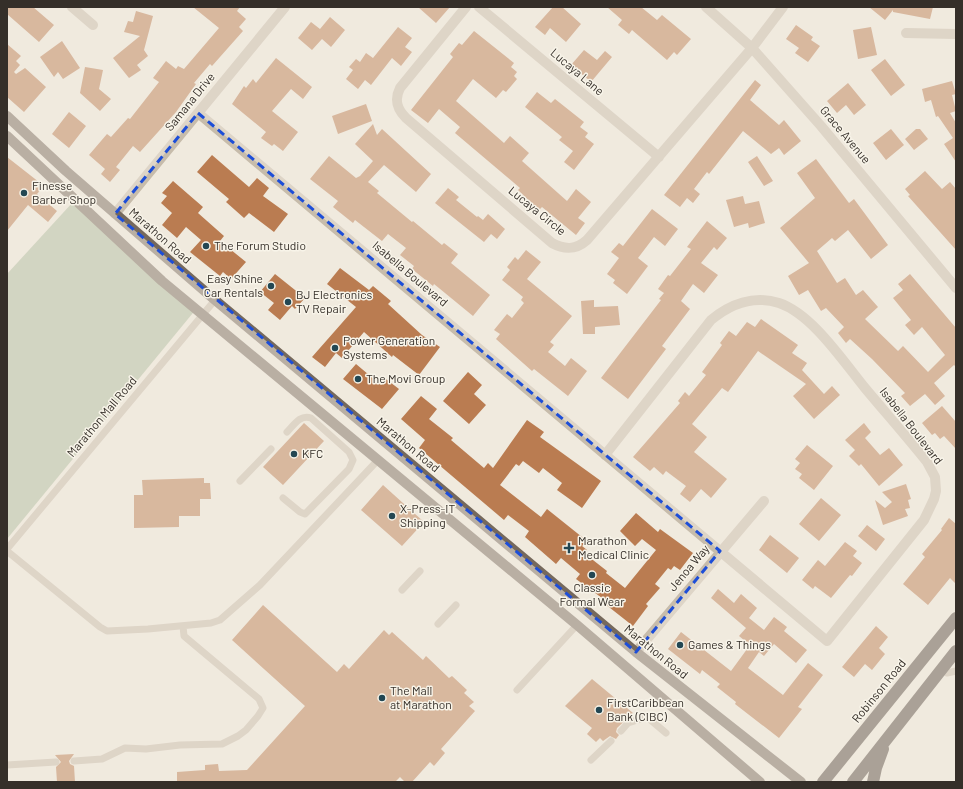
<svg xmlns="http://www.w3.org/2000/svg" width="963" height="789" font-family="Barlow,sans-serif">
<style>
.green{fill:#aebd9f}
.building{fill:#ba7c51}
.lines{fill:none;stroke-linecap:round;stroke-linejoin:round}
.lane{stroke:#c7bcab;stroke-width:7}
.street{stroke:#c7bcab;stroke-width:10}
.primary{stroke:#76695c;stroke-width:10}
.highway{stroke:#554b41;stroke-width:12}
.marked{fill:none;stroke:#1d4ed8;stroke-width:3;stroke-dasharray:8 5;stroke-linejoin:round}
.poi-dot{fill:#234753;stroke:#f8f4e9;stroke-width:1.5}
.labels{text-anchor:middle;stroke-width:3;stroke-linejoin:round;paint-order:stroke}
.street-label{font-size:12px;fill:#352f29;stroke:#f8f4e9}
.poi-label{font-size:12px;fill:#352f29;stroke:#f8f4e9;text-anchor:start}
</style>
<rect width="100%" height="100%" fill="#f0eade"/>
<path class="green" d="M 73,202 L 197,308 L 7,539 L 7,274 Z"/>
<path class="building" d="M 7,7 L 33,7 L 54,25 L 39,42 L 7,14 Z
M 193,7 L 240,7 L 237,11 L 246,19 L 239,27 L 243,31 L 212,66 L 210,64 L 194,83 L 196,84 L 176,112 L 140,152 L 133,146 L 116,167 L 120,170 L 110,182 L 101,174 L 105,169 L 89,155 L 107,134 L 111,137 L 128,118 L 130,119 L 159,82 L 153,78 L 166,61 L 176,69 L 178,66 L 184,69 L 219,28 Z
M 418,7 L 450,7 L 436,23 Z
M 553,7 L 562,7 L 581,24 L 566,42 L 550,28 L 545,35 L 535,27 Z
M 607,7 L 641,7 L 657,20 L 662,15 L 691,39 L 677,55 L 674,52 L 667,60 L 632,30 L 629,34 L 618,25 L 622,20 Z
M 869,7 L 933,7 L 930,19 L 893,12 L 893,10 L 885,20 Z
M 136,11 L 153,16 L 144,50 L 148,56 L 137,65 L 141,70 L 129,78 L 113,58 L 140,36 L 124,32 L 128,21 L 133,22 Z
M 330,17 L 345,30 L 331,47 L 322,39 L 312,50 L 298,38 L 311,22 L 320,29 Z
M 796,25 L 813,37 L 811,40 L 820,46 L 808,62 L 795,53 L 799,48 L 786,39 Z
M 398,27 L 412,38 L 405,47 L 412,52 L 401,66 L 392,58 L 371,85 L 365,80 L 358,89 L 346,79 L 353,70 L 349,67 L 356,59 L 360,62 L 366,53 L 373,58 Z
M 871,27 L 877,55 L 858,59 L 853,30 Z
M 474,31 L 514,63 L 511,67 L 517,72 L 514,76 L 517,79 L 506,92 L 503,90 L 496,98 L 473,79 L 456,101 L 504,143 L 510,136 L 529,153 L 522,161 L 567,201 L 576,189 L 591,202 L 578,218 L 585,223 L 576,235 L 542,207 L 539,210 L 518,190 L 520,188 L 455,133 L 460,127 L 439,109 L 428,123 L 411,110 L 453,57 L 450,54 L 459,43 L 462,45 Z
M 62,41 L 80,68 L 63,79 L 58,72 L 54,77 L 40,57 Z
M 7,44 L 21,56 L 16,61 L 20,65 L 14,72 L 16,74 L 25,68 L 46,87 L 24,112 L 7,97 Z
M 584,50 L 597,60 L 605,51 L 612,57 L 591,82 L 571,65 Z
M 276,58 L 312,87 L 303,99 L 291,89 L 272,111 L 298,132 L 283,151 L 274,144 L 272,146 L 261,138 L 266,132 L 232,104 L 244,86 L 246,88 L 253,79 L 256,83 Z
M 885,59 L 905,85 L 891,96 L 871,70 Z
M 85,67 L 103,70 L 99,89 L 111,99 L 100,111 L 80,93 Z
M 755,80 L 761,85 L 750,100 L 779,125 L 784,120 L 801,141 L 784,155 L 779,148 L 771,154 L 743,131 L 709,174 L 707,172 L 694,189 L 700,194 L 693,203 L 687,198 L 680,207 L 664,195 Z
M 952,81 L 956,94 L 952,95 L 956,111 L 950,113 L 956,123 L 956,162 L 944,144 L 953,138 L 938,116 L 936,117 L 931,100 L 925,102 L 922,89 Z
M 848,83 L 866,105 L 854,115 L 846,105 L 837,113 L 827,101 Z
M 537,92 L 551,103 L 555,99 L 584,122 L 580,127 L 588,133 L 585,137 L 594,144 L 574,170 L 564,162 L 573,151 L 559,140 L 562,137 L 525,107 Z
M 366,104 L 372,121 L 338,134 L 332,116 Z
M 69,112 L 86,126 L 69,148 L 52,134 Z
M 373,124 L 377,135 L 382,129 L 431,174 L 416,192 L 384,165 L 368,182 L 379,191 L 377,193 L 412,222 L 413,221 L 442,245 L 444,243 L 458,254 L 451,263 L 490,295 L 473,316 L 434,284 L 433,286 L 412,269 L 414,266 L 400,255 L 406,248 L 388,234 L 382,241 L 355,220 L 353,223 L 333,207 L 338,201 L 310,179 L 329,156 L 356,178 L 360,176 L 373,161 L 355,144 Z
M 891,129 L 904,145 L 886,160 L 873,143 Z
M 916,129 L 920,129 L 928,139 L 914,150 L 905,139 Z
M 212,155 L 249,187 L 257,178 L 269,188 L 263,196 L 288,214 L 274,232 L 249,213 L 244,218 L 226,202 L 229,199 L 197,172 Z
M 757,156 L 773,181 L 764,186 L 748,162 Z
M 7,157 L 44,186 L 37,194 L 57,211 L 48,222 L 28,205 L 7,231 Z
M 816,159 L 849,203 L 854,199 L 888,245 L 871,259 L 848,230 L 835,241 L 832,238 L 817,251 L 837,283 L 845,278 L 856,295 L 863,290 L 878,307 L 865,319 L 898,351 L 903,346 L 928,372 L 945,355 L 922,327 L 914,335 L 905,325 L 911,320 L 893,298 L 903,290 L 898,284 L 910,274 L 956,328 L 956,367 L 954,365 L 934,383 L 945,396 L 935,405 L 925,394 L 910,406 L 901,396 L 905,393 L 872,359 L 850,339 L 846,343 L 838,333 L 844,327 L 826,308 L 821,311 L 808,290 L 799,295 L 788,276 L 809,263 L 780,228 L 815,198 L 797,173 Z
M 925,171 L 942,189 L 950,182 L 956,189 L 956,250 L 908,196 L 910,195 L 905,189 Z
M 173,181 L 203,207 L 198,213 L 224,236 L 220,241 L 246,262 L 231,279 L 223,272 L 220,276 L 190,252 L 201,240 L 186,227 L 177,238 L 162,225 L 172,213 L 161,203 L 167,196 L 162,193 Z
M 448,188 L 459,197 L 456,200 L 477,217 L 478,216 L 483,220 L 488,214 L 505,229 L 497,239 L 491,234 L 484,242 L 435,203 Z
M 743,196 L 745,204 L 759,201 L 765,223 L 749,228 L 748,223 L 734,227 L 726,200 Z
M 652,209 L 678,229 L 665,246 L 654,237 L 638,258 L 648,266 L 627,294 L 613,283 L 615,280 L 607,274 L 619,258 L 611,252 L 619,243 L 623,246 Z
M 707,221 L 727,238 L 717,250 L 714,247 L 701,263 L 718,275 L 704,293 L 693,284 L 681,301 L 690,309 L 662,346 L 666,349 L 628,399 L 601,378 L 661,300 L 659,299 L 664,293 L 658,289 L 668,275 L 670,276 L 691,249 L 687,247 Z
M 526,250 L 541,262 L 527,279 L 572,316 L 550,342 L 554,345 L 548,352 L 565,366 L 571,358 L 587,371 L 568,396 L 534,369 L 532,371 L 496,339 L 500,334 L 494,330 L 507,314 L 512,318 L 524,303 L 521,300 L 523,297 L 502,280 L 510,270 L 507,267 L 515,257 L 518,260 Z
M 340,268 L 369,290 L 373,286 L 391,301 L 388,304 L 422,335 L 440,347 L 419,375 L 393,355 L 392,357 L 364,332 L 342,358 L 336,353 L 325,367 L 312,357 L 356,307 L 327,284 Z
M 275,274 L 305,298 L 295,309 L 292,306 L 280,320 L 268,310 L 274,303 L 260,292 Z
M 594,300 L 594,307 L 618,306 L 620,325 L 595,327 L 595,334 L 583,334 L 581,301 Z
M 761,319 L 798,345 L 792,353 L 807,363 L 802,370 L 824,394 L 832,386 L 840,395 L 814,419 L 793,396 L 806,384 L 758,351 L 728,392 L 722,388 L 692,424 L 707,437 L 694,452 L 727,479 L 711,498 L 701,489 L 690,502 L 680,494 L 686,486 L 666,471 L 663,475 L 654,467 L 650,471 L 633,457 L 680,403 L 678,401 L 685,392 L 689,396 L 706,375 L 702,372 L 722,345 L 720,343 L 729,331 L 736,336 L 747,322 L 755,327 Z
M 356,364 L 381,385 L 386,379 L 399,389 L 382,409 L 343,379 Z
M 468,372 L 482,385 L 474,394 L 486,405 L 469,424 L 443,401 Z
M 421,396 L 437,409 L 429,419 L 453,438 L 451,440 L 484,468 L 488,463 L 493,468 L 527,420 L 544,432 L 540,437 L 601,481 L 582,508 L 557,490 L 562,483 L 543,468 L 539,473 L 523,461 L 519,466 L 516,464 L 500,485 L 541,517 L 547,509 L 587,541 L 582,546 L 587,550 L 584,553 L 607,571 L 606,573 L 625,588 L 656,550 L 642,539 L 635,546 L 620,531 L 636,513 L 658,532 L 660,529 L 693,553 L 680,570 L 674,566 L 671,570 L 668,568 L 655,584 L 660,588 L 646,604 L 648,606 L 633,626 L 600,600 L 602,598 L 576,579 L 580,574 L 561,558 L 556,564 L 525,537 L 529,531 L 508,515 L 504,520 L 419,448 L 425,440 L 401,419 Z
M 942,406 L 956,422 L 956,449 L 944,436 L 940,439 L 935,433 L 932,435 L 922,423 Z
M 304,423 L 324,441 L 283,485 L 263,467 Z
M 864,423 L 871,432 L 865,438 L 880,455 L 889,448 L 903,465 L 879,486 L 861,464 L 859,466 L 849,456 L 855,450 L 845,440 Z
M 807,445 L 833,466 L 814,490 L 799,478 L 802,474 L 795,469 L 800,463 L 795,459 Z
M 204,478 L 204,483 L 210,483 L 211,499 L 200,499 L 200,516 L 179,516 L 179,527 L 134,528 L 134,495 L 143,495 L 142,480 Z
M 906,484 L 911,499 L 908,500 L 910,508 L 905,509 L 908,516 L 883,525 L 875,500 L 885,508 L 892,502 L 882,492 Z
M 383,485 L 424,522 L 402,546 L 361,510 Z
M 821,498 L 841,515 L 819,541 L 799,524 Z
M 949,518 L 956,524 L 956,584 L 950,578 L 928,605 L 903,584 L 925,557 L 922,554 L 942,530 L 941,529 Z
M 867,525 L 885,539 L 876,551 L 858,536 Z
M 770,535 L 799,558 L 787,573 L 759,550 Z
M 845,542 L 857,551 L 853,556 L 862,563 L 852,576 L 850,575 L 831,598 L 815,586 L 813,589 L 802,580 L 818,560 L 825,566 Z
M 718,589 L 734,603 L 741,594 L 757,608 L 749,618 L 764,630 L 774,617 L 787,627 L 784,631 L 807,650 L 796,663 L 774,644 L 764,656 L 759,652 L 748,668 L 783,695 L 808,663 L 823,675 L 798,707 L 802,709 L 779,738 L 735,704 L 736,702 L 717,687 L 720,684 L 702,670 L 700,674 L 668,649 L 681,632 L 731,671 L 750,645 L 739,636 L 746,628 L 711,598 Z
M 263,605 L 337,672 L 344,664 L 349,669 L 384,630 L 389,635 L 392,632 L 423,660 L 426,656 L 449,678 L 452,676 L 467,690 L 464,693 L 474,702 L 469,706 L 475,711 L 441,749 L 445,753 L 434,766 L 430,762 L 412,782 L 405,782 L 400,777 L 395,782 L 177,782 L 177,772 L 205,770 L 205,765 L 218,764 L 219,771 L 247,770 L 305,706 L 232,640 Z
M 876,626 L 888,637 L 879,648 L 885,654 L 872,670 L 865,664 L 854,677 L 842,667 Z
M 592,679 L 633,713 L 617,728 L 616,732 L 619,735 L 616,739 L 610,736 L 603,741 L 600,738 L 596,742 L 587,734 L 592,728 L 565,706 Z
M 74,754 L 69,761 L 70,764 L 74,766 L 75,782 L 57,782 L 56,767 L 61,762 L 55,755 Z"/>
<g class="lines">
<path class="lane" d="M 240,481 L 271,449
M 283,498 L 300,512 L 305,514 L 349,469 L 353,460 L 349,452 L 311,418 C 300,414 294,425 287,432
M 7,549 L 215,300
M 7,551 L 100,627 L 107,631 L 148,629 L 211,623 L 220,620 L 260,585 L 378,460
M 402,590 L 420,571
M 438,624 L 456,605
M 941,669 L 947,673 L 956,671
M 517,690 L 577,625
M 621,731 L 628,723 L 647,717 L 666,733
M 591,760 L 611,741
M 74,761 L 102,759 L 125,748 L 146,749 L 180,745 L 222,744 L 238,736 L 246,730 L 258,716 L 263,708 L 259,699 L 184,636 L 183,626
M 7,765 L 56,762"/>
<path class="street" d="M 72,7 L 93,25
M 466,7 L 400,88 C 394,100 397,109 406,118 L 552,243 C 565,250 576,250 587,240 L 752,48 L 783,7
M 479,7 L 659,157
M 706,7 L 752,48 L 821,126 L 956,288
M 906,33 L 956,34
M 198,113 C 408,289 617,465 827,641 L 924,520 L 934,499 L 936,491 L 935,477 L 927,462 C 907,437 885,412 865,388 C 843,361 812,314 779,303 C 754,295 730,304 711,320 L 605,455
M 115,214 L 285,7
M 636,652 L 764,501"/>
<path class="primary" d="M 7,116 L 66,171 L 215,300 L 636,652 L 801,782
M 7,136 L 162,281 L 577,625 L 760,782"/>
<path class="highway" d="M 823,782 L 956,618
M 853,782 L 956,651
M 873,782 L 876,768 L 883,749"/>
</g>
<path d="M0 0H963V789H0ZM 198,113 L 720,551 L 636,652 L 115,214 Z" fill="#f0eade" fill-opacity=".55" fill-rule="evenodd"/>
<path class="marked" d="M 198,113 L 720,551 L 636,652 L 115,214 Z"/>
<g class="poi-dot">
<circle cx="24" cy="193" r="4"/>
<circle cx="206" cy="246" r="4"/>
<circle cx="271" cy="286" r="4"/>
<circle cx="288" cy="302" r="4"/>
<circle cx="335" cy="348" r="4"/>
<circle cx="358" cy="379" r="4"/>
<circle cx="294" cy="454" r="4"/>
<circle cx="392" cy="516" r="4"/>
<path d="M567 542h4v4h4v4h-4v4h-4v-4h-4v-4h4z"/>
<circle cx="592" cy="575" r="4"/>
<circle cx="680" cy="645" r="4"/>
<circle cx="382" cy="698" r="4"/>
<circle cx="599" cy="710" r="4"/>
</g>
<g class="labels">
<g class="street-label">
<text transform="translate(577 72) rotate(40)" y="4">Lucaya Lane</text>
<text transform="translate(190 102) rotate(-51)" y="4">Samana Drive</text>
<text transform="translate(845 135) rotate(50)" y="4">Grace Avenue</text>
<text transform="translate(537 211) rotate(39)" y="4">Lucaya Circle</text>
<text transform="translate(160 236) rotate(41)" y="4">Marathon Road</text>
<text transform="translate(410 274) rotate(40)" y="4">Isabella Boulevard</text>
<text transform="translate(102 417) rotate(-50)" y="4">Marathon Mall Road</text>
<text transform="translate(911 426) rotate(52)" y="4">Isabella Boulevard</text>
<text transform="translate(408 445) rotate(40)" y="4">Marathon Road</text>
<text transform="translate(689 568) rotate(-50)" y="4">Jenoa Way</text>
<text transform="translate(656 652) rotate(39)" y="4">Marathon Road</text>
<text transform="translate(879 691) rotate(-51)" y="4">Robinson Road</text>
</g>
<g class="poi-label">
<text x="32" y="190">Finesse<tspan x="32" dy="14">Barber Shop</tspan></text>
<text x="214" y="250">The Forum Studio</text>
<text x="263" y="283" text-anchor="end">Easy Shine<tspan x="263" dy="14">Car Rentals</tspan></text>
<text x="296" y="299">BJ Electronics<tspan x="296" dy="14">TV Repair</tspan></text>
<text x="343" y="345">Power Generation<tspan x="343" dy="14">Systems</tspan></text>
<text x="366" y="383">The Movi Group</text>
<text x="302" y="458">KFC</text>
<text x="400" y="513">X-Press-IT<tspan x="400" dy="14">Shipping</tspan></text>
<text x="578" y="545">Marathon<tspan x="578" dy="14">Medical Clinic</tspan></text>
<text x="592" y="592" text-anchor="middle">Classic<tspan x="592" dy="14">Formal Wear</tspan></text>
<text x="688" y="649">Games &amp; Things</text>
<text x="390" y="695">The Mall<tspan x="390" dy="14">at Marathon</tspan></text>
<text x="607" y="707">FirstCaribbean<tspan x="607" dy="14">Bank (CIBC)</tspan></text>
</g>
</g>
<rect width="963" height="789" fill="none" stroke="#352f29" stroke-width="16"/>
</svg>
